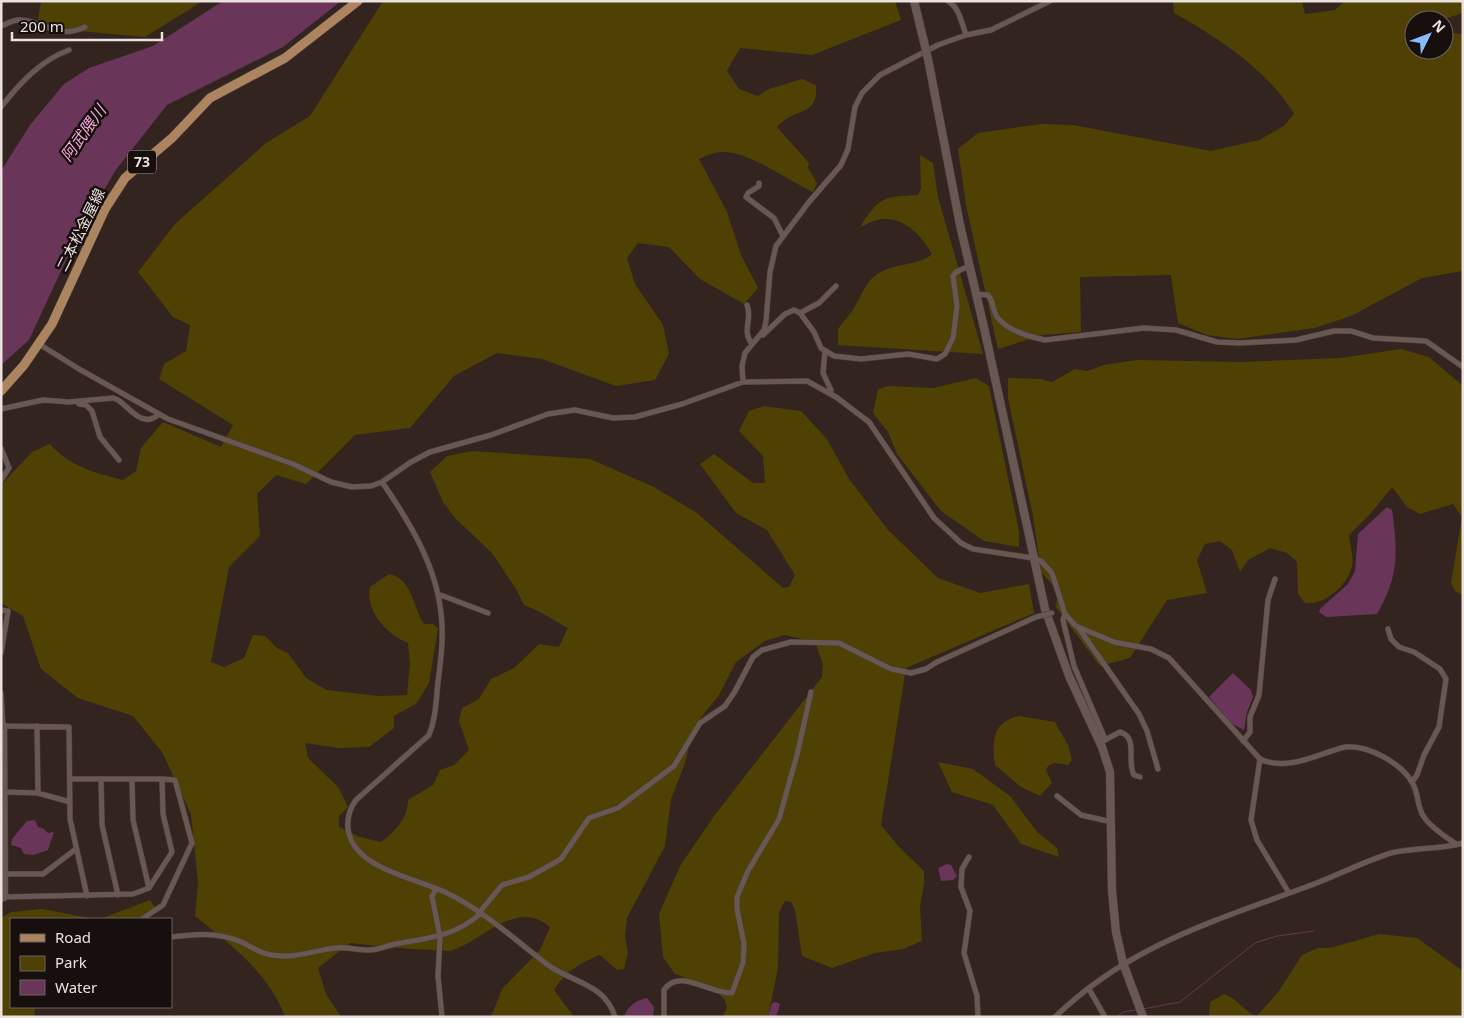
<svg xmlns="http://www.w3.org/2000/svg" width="1464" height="1018" font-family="'Noto Sans','Noto Sans JP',sans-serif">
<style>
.green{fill:#4f4103}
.water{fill:#693558}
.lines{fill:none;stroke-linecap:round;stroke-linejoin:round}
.stream{stroke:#693558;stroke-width:1}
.street-casing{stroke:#4c403c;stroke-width:6}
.secondary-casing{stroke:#4c403c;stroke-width:9}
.primary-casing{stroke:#4c403c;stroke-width:10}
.street{stroke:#685752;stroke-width:5}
.secondary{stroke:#685752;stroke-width:8}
.primary{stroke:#ac845f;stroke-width:9}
.street-bridge-casing{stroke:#4c403c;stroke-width:6;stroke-linecap:butt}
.secondary-bridge-casing{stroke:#4c403c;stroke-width:9;stroke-linecap:butt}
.street-bridge{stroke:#685752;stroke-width:5}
.secondary-bridge{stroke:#685752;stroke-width:8}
.labels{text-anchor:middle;stroke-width:5;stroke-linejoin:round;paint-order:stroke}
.shield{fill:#160f0d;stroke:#aba29f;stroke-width:1}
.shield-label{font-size:14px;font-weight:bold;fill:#ebe1de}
.street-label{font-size:15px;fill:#ebe1de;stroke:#160f0d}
.water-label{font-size:16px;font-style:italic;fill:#fca9de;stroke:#160f0d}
</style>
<rect width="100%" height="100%" fill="#33241f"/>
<path class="green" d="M 41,1 L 203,1 L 145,37 L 68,30 L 38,20 Z
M 383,1 L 895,1 L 901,20 L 812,55 L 740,48 L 727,71 L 739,89 L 758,96 L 769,89 L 802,79 L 816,85 C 819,118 793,107 777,127 L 809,163 L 808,168 L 817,183 L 813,192 C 788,181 748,150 721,152 C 714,152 706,156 699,159 L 727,212 L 741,255 L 758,288 L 744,304 L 700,279 L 669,247 L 638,243 L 627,258 L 635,284 L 663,325 L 669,354 L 655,380 L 616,386 L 542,359 L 497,353 L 454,376 L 410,428 L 355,435 L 306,484 L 276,475 L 257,494 L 260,536 L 229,567 L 211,662 L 224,667 L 244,658 L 253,635 L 265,636 L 277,648 L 288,653 L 306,678 L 327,690 L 379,696 L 407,695 L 410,664 L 408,643 C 386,634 365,610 370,587 L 389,574 C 413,579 412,606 424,624 L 433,624 L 438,628 L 429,683 L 417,703 L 394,716 L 394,728 L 369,747 L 339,748 L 305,743 L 308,758 L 338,787 L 348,807 L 339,816 L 339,827 L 360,837 L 381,842 C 395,832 408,818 408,800 L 433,785 L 440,770 L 454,765 L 469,750 L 459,721 L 462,708 L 479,699 L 491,679 L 514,668 L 539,644 L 559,647 L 568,628 C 553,620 540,611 524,605 L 516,589 L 492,553 L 455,518 L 443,502 L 430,472 L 447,456 L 472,451 L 590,459 L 654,487 L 697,513 L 783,588 L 789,587 L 795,575 L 767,530 L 736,513 L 700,464 L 714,454 L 753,483 L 765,483 L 763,456 L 739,431 L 749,411 L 764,406 L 801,411 L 827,439 L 849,479 L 888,530 L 938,578 L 980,593 L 1029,584 L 1034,613 L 906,668 L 881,825 L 899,847 L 924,871 L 924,884 L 920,907 L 922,941 L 903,949 L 875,953 L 832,968 L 802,956 L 795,910 L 791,902 L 785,901 L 779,912 L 778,968 L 768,1017 L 723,1017 L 727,1007 L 724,999 L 711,987 L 675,974 L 663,957 L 659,914 L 680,866 L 714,816 L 822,677 L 823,664 L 815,642 L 785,635 L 765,641 L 736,662 L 719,695 L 695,725 L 684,766 L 671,799 L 665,846 L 627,918 L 625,936 L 628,952 L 624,969 L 617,970 L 600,955 C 580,963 566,971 554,990 L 574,1017 L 491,1017 L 502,989 L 540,950 L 550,927 C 517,898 484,940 453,950 C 448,952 440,950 434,950 C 406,949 378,946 350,943 L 318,968 L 326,994 L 341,1017 L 285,1017 C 269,973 231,945 195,916 L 198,883 L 191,814 L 162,752 L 133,716 L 78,698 L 41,669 L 23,616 L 1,603 L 1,485 L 32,452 L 50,444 C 69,466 95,473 123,480 L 136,471 L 141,448 L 163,422 L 221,447 L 233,425 L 159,379 L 164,364 L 186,351 L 190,325 L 173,317 L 138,272 L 175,224 L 266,143 L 310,116 Z
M 1173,1 L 1302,1 L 1305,14 L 1335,10 L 1345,1 L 1463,1 L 1463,13 L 1441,20 L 1414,20 L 1414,50 L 1444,50 L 1444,32 L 1463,34 L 1463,271 L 1422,278 L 1351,316 L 1315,328 L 1237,339 L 1207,335 L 1178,323 L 1171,275 L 1080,277 L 1081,332 L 1042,335 L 998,349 L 966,205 L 958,149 L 978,133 L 1041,124 L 1073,125 L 1211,151 L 1259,140 L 1284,126 L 1294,114 C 1270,72 1216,36 1174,13 Z
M 920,155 L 933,163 L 938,197 L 983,354 L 838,345 L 838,329 C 842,323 848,317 852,311 C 861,298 865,281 879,273 C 895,263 921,265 932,254 C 923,238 907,219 886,219 C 878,218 867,224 860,227 C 880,196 883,197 918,195 L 921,189 Z
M 1401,349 L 1429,357 L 1463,386 L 1463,596 L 1455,591 L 1451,583 L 1462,517 L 1453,504 L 1420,514 L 1407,507 L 1392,487 L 1371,513 L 1349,535 C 1350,544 1354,558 1352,566 C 1348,585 1324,606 1305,603 L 1298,594 L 1297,562 L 1287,553 L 1270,548 L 1248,560 L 1240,572 L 1232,550 L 1220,541 L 1205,544 L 1197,560 L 1207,593 L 1167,600 L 1130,658 L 1100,666 L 1056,607 L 1058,591 L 1041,572 L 1033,516 L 1008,398 L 1008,378 L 1040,379 L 1052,382 L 1075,369 L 1087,371 L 1104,365 L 1137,360 L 1240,362 L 1340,358 Z
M 976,378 L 989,386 L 1019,531 L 1019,547 L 984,541 L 941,511 L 897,454 L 888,432 L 873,413 L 878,389 L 889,386 L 933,388 Z
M 1019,716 L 1055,722 L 1068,745 L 1072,760 L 1068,765 C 1060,764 1050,760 1046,770 L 1052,783 L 1040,796 L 1021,787 L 995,765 C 992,742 992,722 1019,716 Z
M 938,762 L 973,769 L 1010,796 L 1038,833 L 1057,848 L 1059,857 L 1021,844 L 993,805 L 952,792 Z
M 150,900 L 158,911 L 139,919 L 100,919 Z
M 42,909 L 95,919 L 11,919 L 11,1007 L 35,1007 L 34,1017 L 1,1017 L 1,918 L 11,912 Z
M 1379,934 L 1417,938 L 1463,971 L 1463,1017 L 1209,1017 L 1210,1002 L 1224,994 C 1240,1000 1244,1012 1257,1016 L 1279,991 L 1302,955 L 1318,948 L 1330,948 Z"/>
<path class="water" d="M 223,1 L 341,1 L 283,47 L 167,105 L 115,171 L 74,243 L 29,340 L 1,365 L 1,171 L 30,125 L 64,84 L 89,68 L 153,46 Z
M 1387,507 L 1392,510 C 1398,552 1399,576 1377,614 L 1326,617 L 1319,612 L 1320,609 L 1348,584 L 1355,571 L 1358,534 Z
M 1233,673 L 1251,690 L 1253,697 L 1247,712 L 1244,730 L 1231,723 L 1209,697 Z
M 35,820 L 38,827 L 44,829 L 48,833 L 54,832 L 48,850 L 33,855 L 24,854 L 21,848 L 11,845 L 12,839 L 27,821 Z
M 947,864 L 951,865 L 957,876 L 953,880 L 941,881 L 938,868 Z
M 647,998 L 654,1007 L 653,1017 L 624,1017 C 626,1008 637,999 647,998 Z
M 776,1002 L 780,1004 L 776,1017 L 768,1017 L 772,1003 Z"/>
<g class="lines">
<path class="stream" d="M 1143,1009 L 1180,1002 L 1255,943 L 1277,936 L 1314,931
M 1117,1017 L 1123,1012 L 1136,1010"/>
<defs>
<path id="street" d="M 948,1 C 959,7 962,24 966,35
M 1,26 C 7,24 14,19 20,20 C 45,21 58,40 85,27
M 1,107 C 19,84 41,60 69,50
M 759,183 L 759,186 L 748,193 L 746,197 L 774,218 L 783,236
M 976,294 L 988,295 C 994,302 992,309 997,317 C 1007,330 1030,337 1045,340 L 1144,328 L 1176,330 L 1217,342 L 1240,343 L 1296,340 L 1334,331 L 1351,331 L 1373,338 L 1426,341 L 1463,367
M 747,305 C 753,319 741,330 752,344
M 800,313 L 819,303 L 836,286
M 763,335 L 785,314 L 794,310 L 800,313 L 814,332 L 821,348 L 834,356 L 861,359 L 908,354 L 937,359 L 945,354 L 953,338 L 957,306 L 953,276 L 956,272 L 969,266
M 39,344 L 79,369 L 168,419 L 293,464 L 331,482 L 352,487 L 371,486 L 382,482 L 411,462 L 430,452 L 491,435 L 548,414 L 575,410 L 613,418 L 635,417 L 682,404 L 743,382 L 807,381 L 836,397 L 869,422 L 934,518 L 961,543 L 973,549 L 1033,558 L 1041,561 L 1052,573 L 1065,614 L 1076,626 L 1114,642 L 1151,649 L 1169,658 L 1260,759 C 1288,772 1317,754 1345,747 C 1368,745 1402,763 1413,784 C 1419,795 1417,808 1424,817 C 1431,828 1446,837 1456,844
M 825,351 L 823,373 L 831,390 L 828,392
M 743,382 L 742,366 L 745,353 L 764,330 L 766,321 L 770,272 L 776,246 L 809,202 L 841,165 L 848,149 L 855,107 L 862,93 L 880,75 L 938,45 L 966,35 L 991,30 L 1050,1
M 79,404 L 86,405 L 92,411 L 100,437 L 119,460
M 1,409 L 43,400 L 69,402 L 113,398 L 118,400 C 131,409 143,429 159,414
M 1,448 L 9,468 L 1,480
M 382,482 C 409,521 436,565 441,613 C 444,636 441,659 438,682 C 436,700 436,718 429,735 L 356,800 C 350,808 347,819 348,829 C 353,869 416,878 445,892 C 483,910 515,940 548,965 C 563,976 583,981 598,992 C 607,999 612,1007 615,1017
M 438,594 L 488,613
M 1,610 L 8,611 L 1,653
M 1065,614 L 1063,620 L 1074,666 L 1105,739
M 1078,627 L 1139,714 L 1147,731 L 1158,769
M 1388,629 L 1391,639 L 1399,647 L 1414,652 L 1440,669 L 1446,679 L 1439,727 L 1424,755 L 1417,775 L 1412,782
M 1,693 L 3,726
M 1,726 L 69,727 L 70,819 L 87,896
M 37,726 L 38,793
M 1103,741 L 1120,732 C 1139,738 1126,761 1134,775 L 1140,777
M 1243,741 L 1250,732 L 1250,717 L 1259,695 L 1268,600 L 1275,579
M 1260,759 L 1251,820 L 1257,840 L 1289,893
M 101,779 L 102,825 L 118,895
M 132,779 L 133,820 L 149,888
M 4,792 L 38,793 L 70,802
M 1057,796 L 1081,815 L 1112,822
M 969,857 L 962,869 L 961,887 L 970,911 L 964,953 L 977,996 L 978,1017
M 4,874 L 43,874 L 76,849
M 436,889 L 432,896 L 440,937 L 438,976 L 442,1017
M 4,897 L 133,894 L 149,888 L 172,852 L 163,814 L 162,779 L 70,779
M 479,913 L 502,885 L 529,877 L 561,859 L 589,818 L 618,808 L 674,766 L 700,723 L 725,706 L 734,693 L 753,657 L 762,650 L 791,642 L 839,643 L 891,669 L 911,673 L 926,669 L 937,662 L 1036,617
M 142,919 L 163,905 L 192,843 L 175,780 L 162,779
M 171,937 C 195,934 216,932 239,941 C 249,945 256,951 267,954 C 290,960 312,951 335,948 C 346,947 358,950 369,950 C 378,950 386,946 395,944 C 427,938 454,937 480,914
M 1089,989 L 1105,1017
M 664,1017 L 664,990 C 679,967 710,994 732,993 L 743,963 L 744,944 L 737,909 L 737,897 L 748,871 L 779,819 L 797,755 L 811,692
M 1055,1017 C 1128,946 1214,921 1306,887 C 1335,877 1362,862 1391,853 C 1415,847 1439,850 1463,843"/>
<path id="secondary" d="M 914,1 L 924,42
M 928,59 L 960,225 L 985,332 L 1045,609 L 1069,676 L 1102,747 L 1110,772 L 1112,891 L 1116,932 L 1123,963 L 1143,1017
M 1,898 L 4,897 L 3,726"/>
<path id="primary" d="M 1,391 L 24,365 L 52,324 L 105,209 L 125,178 L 172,138 L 210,98 L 285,58 L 358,1"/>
</defs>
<use href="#street" class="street-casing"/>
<use href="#secondary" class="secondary-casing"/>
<use href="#primary" class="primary-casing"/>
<use href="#street" class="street"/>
<use href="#secondary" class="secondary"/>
<use href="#primary" class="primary"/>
<defs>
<path id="street-bridge" d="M 1036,617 L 1052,613"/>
<path id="secondary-bridge" d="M 924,42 L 928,59"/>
</defs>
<use href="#street-bridge" class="street-bridge-casing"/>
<use href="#secondary-bridge" class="secondary-bridge-casing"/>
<use href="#street-bridge" class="street-bridge"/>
<use href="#secondary-bridge" class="secondary-bridge"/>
</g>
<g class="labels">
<rect class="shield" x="128" y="150.5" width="28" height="23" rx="4"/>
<g class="shield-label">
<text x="142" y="167">73</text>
</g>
<g class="street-label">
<text transform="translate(81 230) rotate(-64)" y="5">二本松金屋線</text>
</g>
<g class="water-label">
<text transform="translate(83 133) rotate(-54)" y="6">阿武隈川</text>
</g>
</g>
<rect width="1464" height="1018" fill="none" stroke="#ebe1de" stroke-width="5"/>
<rect x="10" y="918" width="162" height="90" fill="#160f0d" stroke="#6b6361"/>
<rect x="20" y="934" width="25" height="8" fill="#ac845f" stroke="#6b6361"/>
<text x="55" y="943" font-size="15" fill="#ebe1de">Road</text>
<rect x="20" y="956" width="25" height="15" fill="#4f4103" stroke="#6b6361"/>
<text x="55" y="968" font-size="15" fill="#ebe1de">Park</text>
<rect x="20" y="980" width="25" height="15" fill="#693558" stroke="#6b6361"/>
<text x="55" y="993" font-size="15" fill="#ebe1de">Water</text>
<g transform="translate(1429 35) rotate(48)"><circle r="24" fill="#160f0d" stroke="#6b6361"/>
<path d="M0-4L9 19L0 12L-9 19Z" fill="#88bafc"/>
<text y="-8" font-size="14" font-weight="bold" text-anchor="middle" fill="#ebe1de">N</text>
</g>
<path d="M12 32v8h150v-8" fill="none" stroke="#ebe1de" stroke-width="2.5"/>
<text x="20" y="32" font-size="15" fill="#ebe1de" stroke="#160f0d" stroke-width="4" paint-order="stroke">200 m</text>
</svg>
